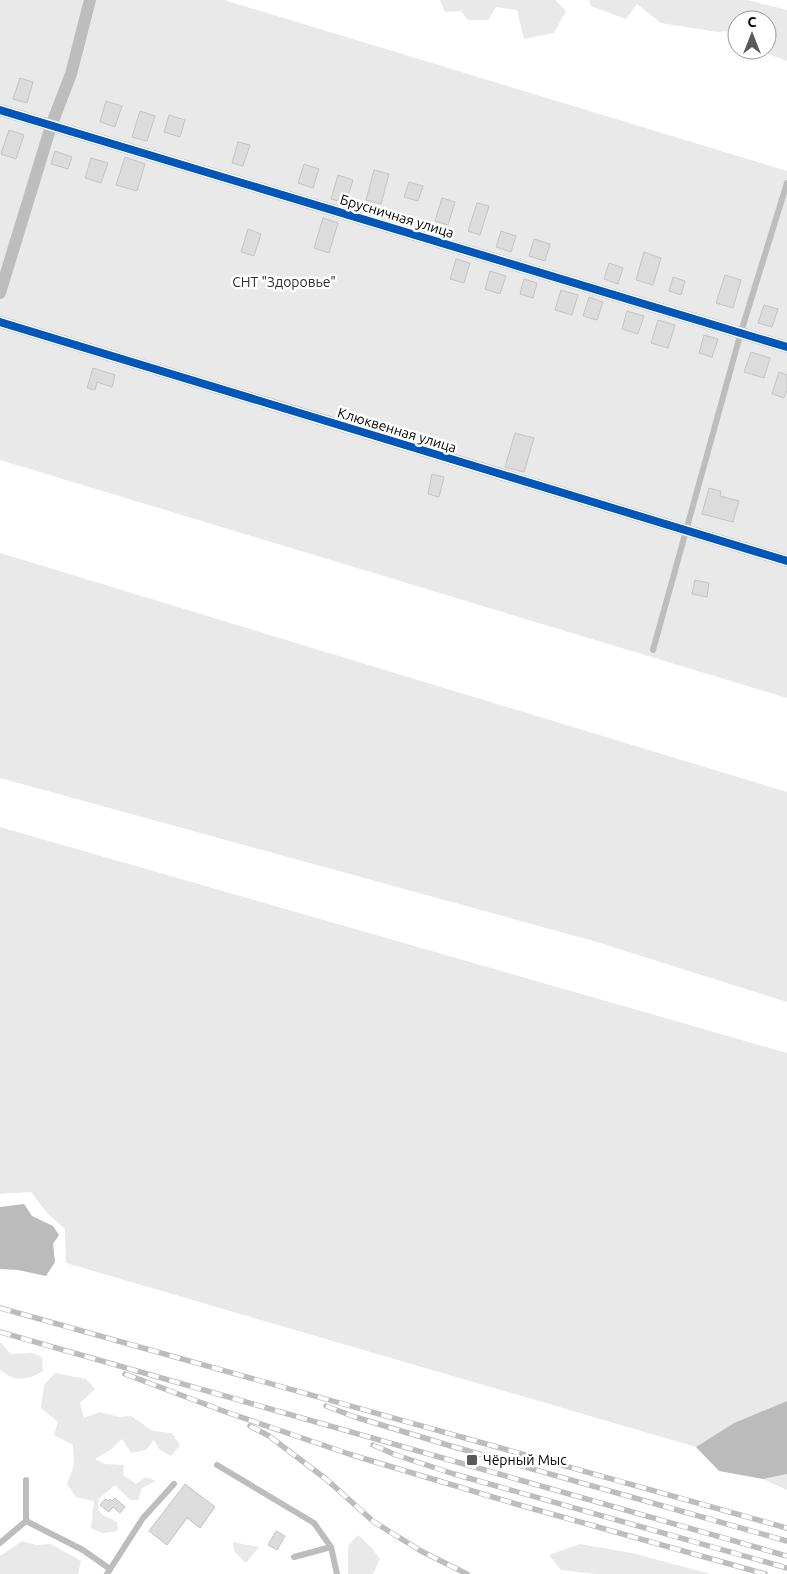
<svg xmlns="http://www.w3.org/2000/svg" width="787" height="1574" font-family="Ubuntu,sans-serif">
<style>
.green{fill:#e9e9e9}
.water{fill:#bbb}
.building{fill:#dcdcdc;stroke:#c4c4c4}
.lines{fill:none;stroke-linecap:round;stroke-linejoin:round}
.service{stroke:#bdbdbd;stroke-width:6}
.minor{stroke:#bdbdbd;stroke-width:12}
.rail-casing{stroke:#bdbdbd;stroke-width:5.5}
.rail{stroke:#fff;stroke-width:4;stroke-dasharray:11;stroke-linecap:butt}
.cycleway-casing{stroke:#fff;stroke-width:11}
.cycleway{stroke:#0057b8;stroke-width:8}
.poi-dot{fill:#595959;stroke:#fff;stroke-width:2}
.labels{text-anchor:middle;stroke-width:5;stroke-linejoin:round;paint-order:stroke}
.street-label{font-size:14px;fill:#000;stroke:#fff}
.park-label{font-size:14px;fill:#2e2e2e;stroke:#fff}
.poi-label{font-size:14px;fill:#000;stroke:#fff;text-anchor:start}
</style>
<rect width="100%" height="100%" fill="#fff"/>
<path class="green" d="M 0,0 L 224,0 L 787,171 L 787,698 L 0,460 Z
M 440,0 L 555,0 L 566,11 L 554,33 L 524,39 L 517,10 L 496,7 L 488,20 L 468,20 L 461,11 L 445,12 Z
M 589,0 L 747,0 L 787,10 L 787,61 L 757,50 L 767,50 L 767,20 L 737,20 L 737,43 L 734,31 L 717,32 L 661,23 L 637,4 L 626,19 L 591,6 Z
M 0,553 L 787,792 L 787,1002 L 597,942 L 0,778 Z
M 0,827 L 787,1053 L 787,1401 L 734,1423 L 696,1447 L 66,1263 L 65,1229 L 48,1214 L 31,1192 L 0,1194 Z
M 0,1342 L 11,1354 L 32,1353 L 42,1357 L 43,1371 C 26,1381 16,1382 0,1370 Z
M 55,1373 L 86,1379 L 95,1389 L 80,1403 L 84,1418 L 100,1412 L 119,1417 L 131,1416 L 153,1431 L 172,1433 L 180,1445 L 171,1456 L 159,1449 L 154,1440 L 146,1450 L 131,1453 L 122,1439 L 110,1450 L 95,1459 L 105,1464 L 124,1465 L 123,1475 L 136,1484 L 146,1477 L 156,1481 L 142,1488 L 138,1500 L 130,1500 L 115,1485 L 99,1499 L 98,1510 L 103,1515 L 117,1522 L 118,1531 L 102,1533 L 91,1528 L 94,1501 L 76,1497 L 67,1484 L 74,1465 L 73,1445 L 54,1435 L 58,1422 L 41,1408 L 44,1385 Z
M 787,1474 L 787,1490 L 763,1479 Z
M 358,1535 L 371,1547 L 380,1559 L 373,1574 L 348,1574 L 348,1546 Z
M 22,1541 L 36,1545 L 51,1544 L 81,1561 L 78,1574 L 0,1574 L 0,1556 Z
M 233,1542 L 259,1547 L 246,1563 L 234,1551 Z
M 580,1544 L 632,1553 L 711,1574 L 595,1574 L 561,1570 L 549,1555 Z"/>
<path class="water" d="M 24,1204 L 32,1216 L 53,1226 L 59,1235 L 53,1244 L 55,1262 L 46,1276 L 18,1270 L 0,1269 L 0,1207 Z
M 787,1401 L 787,1474 L 763,1479 L 719,1471 L 696,1447 L 734,1423 Z"/>
<path class="building" d="M 20,78 L 33,82 L 27,103 L 13,99 Z
M 106,101 L 122,106 L 115,127 L 100,122 Z
M 140,111 L 155,116 L 147,141 L 132,137 Z
M 169,115 L 185,120 L 180,137 L 164,132 Z
M 9,130 L 24,135 L 16,159 L 1,154 Z
M 238,142 L 250,145 L 243,166 L 232,163 Z
M 55,151 L 72,157 L 68,169 L 51,164 Z
M 125,157 L 145,164 L 137,191 L 116,185 Z
M 91,158 L 108,163 L 101,183 L 85,178 Z
M 304,164 L 319,169 L 313,188 L 298,183 Z
M 374,170 L 389,174 L 381,204 L 366,200 Z
M 338,175 L 353,180 L 346,203 L 331,199 Z
M 409,182 L 423,186 L 418,201 L 404,197 Z
M 442,198 L 455,202 L 448,225 L 435,221 Z
M 477,203 L 489,206 L 480,235 L 468,231 Z
M 323,218 L 338,223 L 329,253 L 314,248 Z
M 248,229 L 261,234 L 254,256 L 241,252 Z
M 501,231 L 516,236 L 511,252 L 496,247 Z
M 534,239 L 550,244 L 545,261 L 529,256 Z
M 644,252 L 661,258 L 653,285 L 636,280 Z
M 456,259 L 470,263 L 464,283 L 450,279 Z
M 609,263 L 623,268 L 618,284 L 604,279 Z
M 490,271 L 506,276 L 500,294 L 485,289 Z
M 725,275 L 741,280 L 733,308 L 716,303 Z
M 673,277 L 685,281 L 681,295 L 669,291 Z
M 524,279 L 537,283 L 533,298 L 520,294 Z
M 561,290 L 578,295 L 572,315 L 555,310 Z
M 589,297 L 603,302 L 597,320 L 583,316 Z
M 764,305 L 778,309 L 772,327 L 758,323 Z
M 627,311 L 644,316 L 638,334 L 622,329 Z
M 658,320 L 675,325 L 668,348 L 651,343 Z
M 704,335 L 718,339 L 712,357 L 699,353 Z
M 751,352 L 770,358 L 764,378 L 744,372 Z
M 93,368 L 115,375 L 112,387 L 97,382 L 95,390 L 87,388 Z
M 779,372 L 787,375 L 787,390 L 784,398 L 772,394 Z
M 515,433 L 534,438 L 524,472 L 505,467 Z
M 432,474 L 444,477 L 439,497 L 428,494 Z
M 709,488 L 721,491 L 720,496 L 739,501 L 733,522 L 702,514 Z
M 695,580 L 709,583 L 707,597 L 692,594 Z
M 185,1484 L 215,1507 L 200,1528 L 187,1518 L 167,1545 L 149,1531 Z
M 115,1498 L 125,1507 L 120,1513 L 113,1507 L 109,1512 L 100,1505 L 105,1499 L 108,1501 L 110,1499 L 112,1501 Z
M 276,1531 L 285,1536 L 277,1550 L 268,1545 Z"/>
<g class="lines">
<path class="service" d="M 653,650 L 741,332 L 787,183
M 217,1465 L 314,1523 L 331,1547 L 337,1574
M 26,1480 L 26,1521
M 26,1521 L 83,1550 L 110,1569
M 0,1543 L 26,1521
M 294,1557 L 331,1547
M 107,1574 L 143,1518 L 174,1484"/>
<path class="minor" d="M 0,110 L 787,347
M 0,293 L 51,126 L 71,74 L 90,0
M 0,322 L 787,561"/>
<defs>
<path id="rail" d="M 0,1308 L 787,1528
M 0,1332 L 787,1556
M 125,1374 L 226,1412 L 352,1455 L 516,1504 L 765,1574
M 326,1406 L 355,1417 L 451,1446 L 787,1541
M 250,1426 L 269,1436 L 326,1479 L 374,1522 L 421,1551 L 467,1574
M 373,1445 L 396,1455 L 454,1474 L 787,1568"/>
</defs>
<use href="#rail" class="rail-casing"/>
<use href="#rail" class="rail"/>
<defs>
<path id="cycleway" d="M 0,110 L 787,347
M 0,322 L 787,561"/>
</defs>
<use href="#cycleway" class="cycleway-casing"/>
<use href="#cycleway" class="cycleway"/>
</g>
<rect class="poi-dot" x="466" y="1454" width="12" height="12" rx="2.5"/>
<g class="labels">
<g class="street-label">
<text transform="translate(397 216) rotate(17)" y="5">Брусничная улица</text>
<text transform="translate(397 430) rotate(17)" y="5">Клюквенная улица</text>
</g>
<g class="park-label">
<text x="284" y="287">СНТ "Здоровье"</text>
</g>
<g class="poi-label">
<text x="483" y="1465">Чёрный Мыс</text>
</g>
</g>
<g transform="translate(752 35)"><circle r="24" fill="#ffffff" stroke="#999999"/>
<path d="M0-4L9 19L0 12L-9 19Z" fill="#595959"/>
<text y="-8" font-size="14" font-weight="bold" text-anchor="middle" fill="#000000">С</text>
</g>
</svg>
